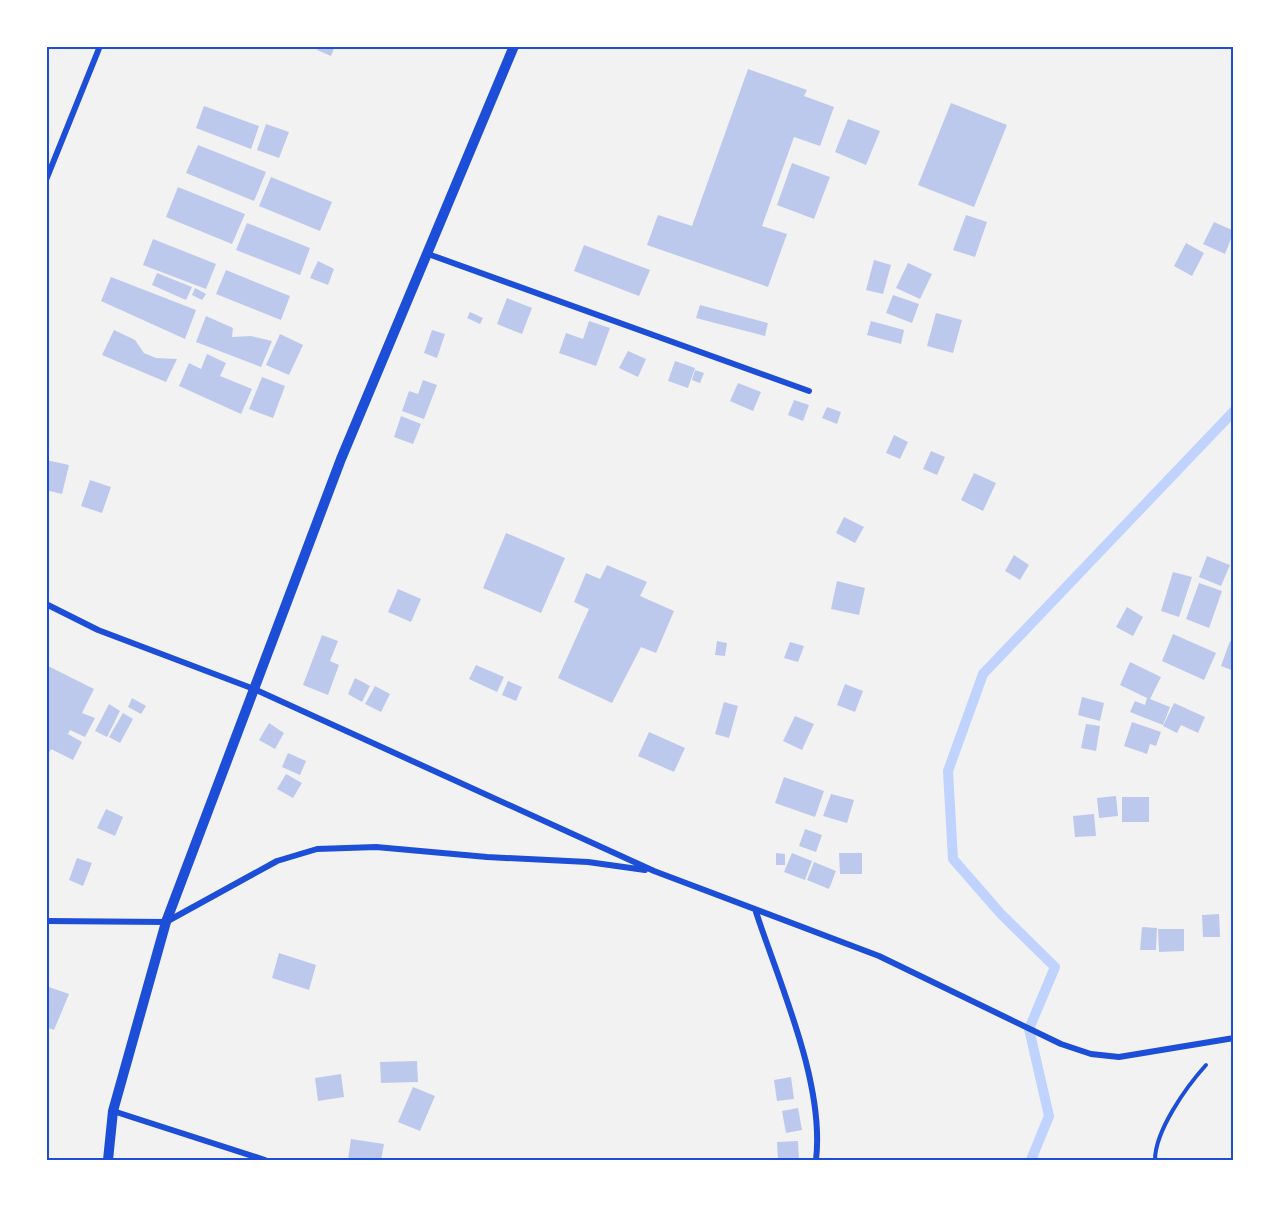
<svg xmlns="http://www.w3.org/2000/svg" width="1280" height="1207" font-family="Arial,sans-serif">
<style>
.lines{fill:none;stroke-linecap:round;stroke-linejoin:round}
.stream{stroke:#bfd3fe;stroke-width:10}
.building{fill:#bdc9ec}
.path{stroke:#1d4ed8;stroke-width:4}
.minor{stroke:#1d4ed8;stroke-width:6}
.tertiary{stroke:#1d4ed8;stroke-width:10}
.neatline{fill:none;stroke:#1d4ed8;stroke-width:2}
</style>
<rect width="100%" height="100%" fill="#f2f2f2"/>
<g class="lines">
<path class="stream" d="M 1031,1160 L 1049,1116 L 1029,1029 L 1055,967 L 1001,914 L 953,859 L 948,771 L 983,674 L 1234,411"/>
</g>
<path class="building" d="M 319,46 L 335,46 L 331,56 L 317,50 Z
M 748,69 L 807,90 L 804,96 L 834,107 L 820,146 L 794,137 L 762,226 L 787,234 L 768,287 L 647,245 L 658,215 L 692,226 Z
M 951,103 L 1007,125 L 974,207 L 918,185 Z
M 204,106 L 259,126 L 251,149 L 196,128 Z
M 848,119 L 880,131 L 866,165 L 835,152 Z
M 266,124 L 289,132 L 279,158 L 257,150 Z
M 198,145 L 266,172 L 254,201 L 186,173 Z
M 792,163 L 830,177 L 814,219 L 777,205 Z
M 271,177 L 332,202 L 320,231 L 259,206 Z
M 178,187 L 245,214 L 232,244 L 166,217 Z
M 966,215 L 987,222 L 975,257 L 953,250 Z
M 1214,222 L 1234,231 L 1225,254 L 1203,244 Z
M 247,223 L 310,248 L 300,275 L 236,250 Z
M 153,239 L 216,264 L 206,289 L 143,265 Z
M 1186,243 L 1204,253 L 1192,276 L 1174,266 Z
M 584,245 L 650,270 L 639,296 L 574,271 Z
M 874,260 L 891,265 L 883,294 L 866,290 Z
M 318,261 L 334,269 L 328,285 L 310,278 Z
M 908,263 L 932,274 L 920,299 L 896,288 Z
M 226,270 L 290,296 L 281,320 L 216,294 Z
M 157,273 L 192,287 L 186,300 L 152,285 Z
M 111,277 L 196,310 L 185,339 L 101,301 Z
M 195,288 L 206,294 L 202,300 L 192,295 Z
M 893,295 L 919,304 L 912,323 L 886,313 Z
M 507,298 L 532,308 L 522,334 L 497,324 Z
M 700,305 L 768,323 L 765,336 L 696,318 Z
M 470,312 L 483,318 L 480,324 L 467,318 Z
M 936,313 L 962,320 L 953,353 L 927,346 Z
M 206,316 L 233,328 L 232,337 L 251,336 L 272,341 L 261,367 L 196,342 Z
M 589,321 L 610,328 L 596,366 L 559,353 L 566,333 L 583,339 Z
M 871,321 L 904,330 L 901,344 L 867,335 Z
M 114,330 L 135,340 L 144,353 L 156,358 L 177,359 L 166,382 L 102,355 Z
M 432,330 L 445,334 L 437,358 L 424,353 Z
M 280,334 L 303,345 L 289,375 L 266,365 Z
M 628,351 L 646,359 L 638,377 L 619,368 Z
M 207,354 L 226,363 L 220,376 L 252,389 L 241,414 L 179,386 L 189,363 L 201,369 Z
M 675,361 L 695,368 L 688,388 L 668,381 Z
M 695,370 L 704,373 L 700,383 L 692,380 Z
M 262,377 L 285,386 L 273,418 L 249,409 Z
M 423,380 L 437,385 L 424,419 L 402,411 L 409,391 L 418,394 Z
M 738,383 L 761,392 L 753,411 L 730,401 Z
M 794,400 L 809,405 L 803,421 L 788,415 Z
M 827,407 L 841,412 L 837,424 L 822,418 Z
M 401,416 L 421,424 L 413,444 L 394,437 Z
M 894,435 L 908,442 L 900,459 L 886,453 Z
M 931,451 L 945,457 L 937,475 L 923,469 Z
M 46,460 L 69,465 L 62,494 L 46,490 Z
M 974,473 L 996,483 L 983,511 L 961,500 Z
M 90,480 L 111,487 L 102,513 L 81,506 Z
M 844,517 L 864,527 L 855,543 L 836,533 Z
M 506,533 L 565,558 L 541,613 L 483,588 Z
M 1014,555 L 1029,565 L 1020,580 L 1005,571 Z
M 1207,556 L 1230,565 L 1221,586 L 1199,577 Z
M 607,565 L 647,582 L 640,596 L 674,611 L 656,653 L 641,647 L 612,703 L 558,678 L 589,609 L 574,602 L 586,573 L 600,579 Z
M 1173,572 L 1192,577 L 1179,617 L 1161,611 Z
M 837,581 L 865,588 L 859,615 L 831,609 Z
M 1199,583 L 1222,591 L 1209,628 L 1186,619 Z
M 398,589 L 421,599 L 411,622 L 388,612 Z
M 1127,607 L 1143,617 L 1133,636 L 1116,627 Z
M 1173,634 L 1216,653 L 1204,680 L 1162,661 Z
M 322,635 L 338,641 L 330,661 L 339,665 L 328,695 L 303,685 Z
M 717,641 L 727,643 L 725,656 L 715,655 Z
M 1230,641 L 1234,642 L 1234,671 L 1221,666 Z
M 790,642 L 804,646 L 798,662 L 784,658 Z
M 1130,662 L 1161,677 L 1150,699 L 1170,707 L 1163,725 L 1130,712 L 1135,701 L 1145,705 L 1147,698 L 1120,685 Z
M 46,665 L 94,689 L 82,713 L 95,718 L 85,737 L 70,730 L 68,734 L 82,742 L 73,760 L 51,749 L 46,759 Z
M 476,665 L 504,677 L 497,692 L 469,679 Z
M 355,678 L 370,686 L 362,702 L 348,694 Z
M 508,681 L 522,687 L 516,701 L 502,695 Z
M 845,684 L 863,691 L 855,712 L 837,705 Z
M 375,686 L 390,694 L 381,712 L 365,704 Z
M 1082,697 L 1104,703 L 1100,721 L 1078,715 Z
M 132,698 L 146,706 L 141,714 L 128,707 Z
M 724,702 L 738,706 L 729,738 L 715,734 Z
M 1174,703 L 1205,717 L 1198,733 L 1181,725 L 1177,733 L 1163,726 Z
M 109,704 L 120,711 L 107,737 L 95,731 Z
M 123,713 L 133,719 L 120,743 L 109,737 Z
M 795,716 L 814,724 L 802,750 L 783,741 Z
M 1132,722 L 1161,732 L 1156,746 L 1150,744 L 1147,754 L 1124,746 Z
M 269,723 L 284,733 L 275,749 L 259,740 Z
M 1086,724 L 1100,726 L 1096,751 L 1081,748 Z
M 649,732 L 685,748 L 674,772 L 638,756 Z
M 288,753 L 306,761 L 300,775 L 282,767 Z
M 286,774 L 302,783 L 293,798 L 277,789 Z
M 784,777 L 824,791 L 815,817 L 775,803 Z
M 831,794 L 854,800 L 847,823 L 823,816 Z
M 1116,796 L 1118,816 L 1099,818 L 1097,798 Z
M 1122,797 L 1149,797 L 1149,822 L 1122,822 Z
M 106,809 L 123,817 L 115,836 L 97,828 Z
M 1094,814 L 1096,836 L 1075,837 L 1073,816 Z
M 805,829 L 822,835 L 816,852 L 799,846 Z
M 776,853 L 785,854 L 785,865 L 776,865 Z
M 792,853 L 812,861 L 805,880 L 784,872 Z
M 839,853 L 862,853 L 862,874 L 840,874 Z
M 77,858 L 92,863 L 83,886 L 69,880 Z
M 814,862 L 836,871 L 829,889 L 807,880 Z
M 1219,914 L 1220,937 L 1203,937 L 1202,915 Z
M 1142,927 L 1157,928 L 1156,950 L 1140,950 Z
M 1158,929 L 1184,929 L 1184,951 L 1159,952 Z
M 279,953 L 316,965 L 309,990 L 272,978 Z
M 46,986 L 69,994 L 54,1030 L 46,1027 Z
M 417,1061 L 418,1082 L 381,1083 L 380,1062 Z
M 341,1074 L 344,1097 L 318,1101 L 315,1078 Z
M 791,1077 L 794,1099 L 777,1101 L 774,1080 Z
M 413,1087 L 435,1096 L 420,1131 L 398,1122 Z
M 798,1108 L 802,1130 L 786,1133 L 782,1111 Z
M 351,1139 L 384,1144 L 381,1160 L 348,1160 Z
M 798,1141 L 799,1160 L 778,1160 L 777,1142 Z"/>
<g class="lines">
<path class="path" d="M 1155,1160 C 1155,1131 1186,1087 1206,1065"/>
<path class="minor" d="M 46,180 L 100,46
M 428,254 L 809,391
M 46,604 L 98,630 L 254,689 L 654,871 L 879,956 L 1061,1044 L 1091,1054 L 1119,1057 L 1234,1038
M 756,912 C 780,985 825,1084 816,1160
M 46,921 L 166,922 L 277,861 L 317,849 L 376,847 L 487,857 L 588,862 L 645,870
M 113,1111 L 265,1160"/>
<path class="tertiary" d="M 108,1160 L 113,1111 L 166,922 L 341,459 L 514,46"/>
</g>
<rect width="1280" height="1207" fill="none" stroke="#ffffff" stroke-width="96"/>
<rect x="48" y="48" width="1184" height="1111" class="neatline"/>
</svg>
